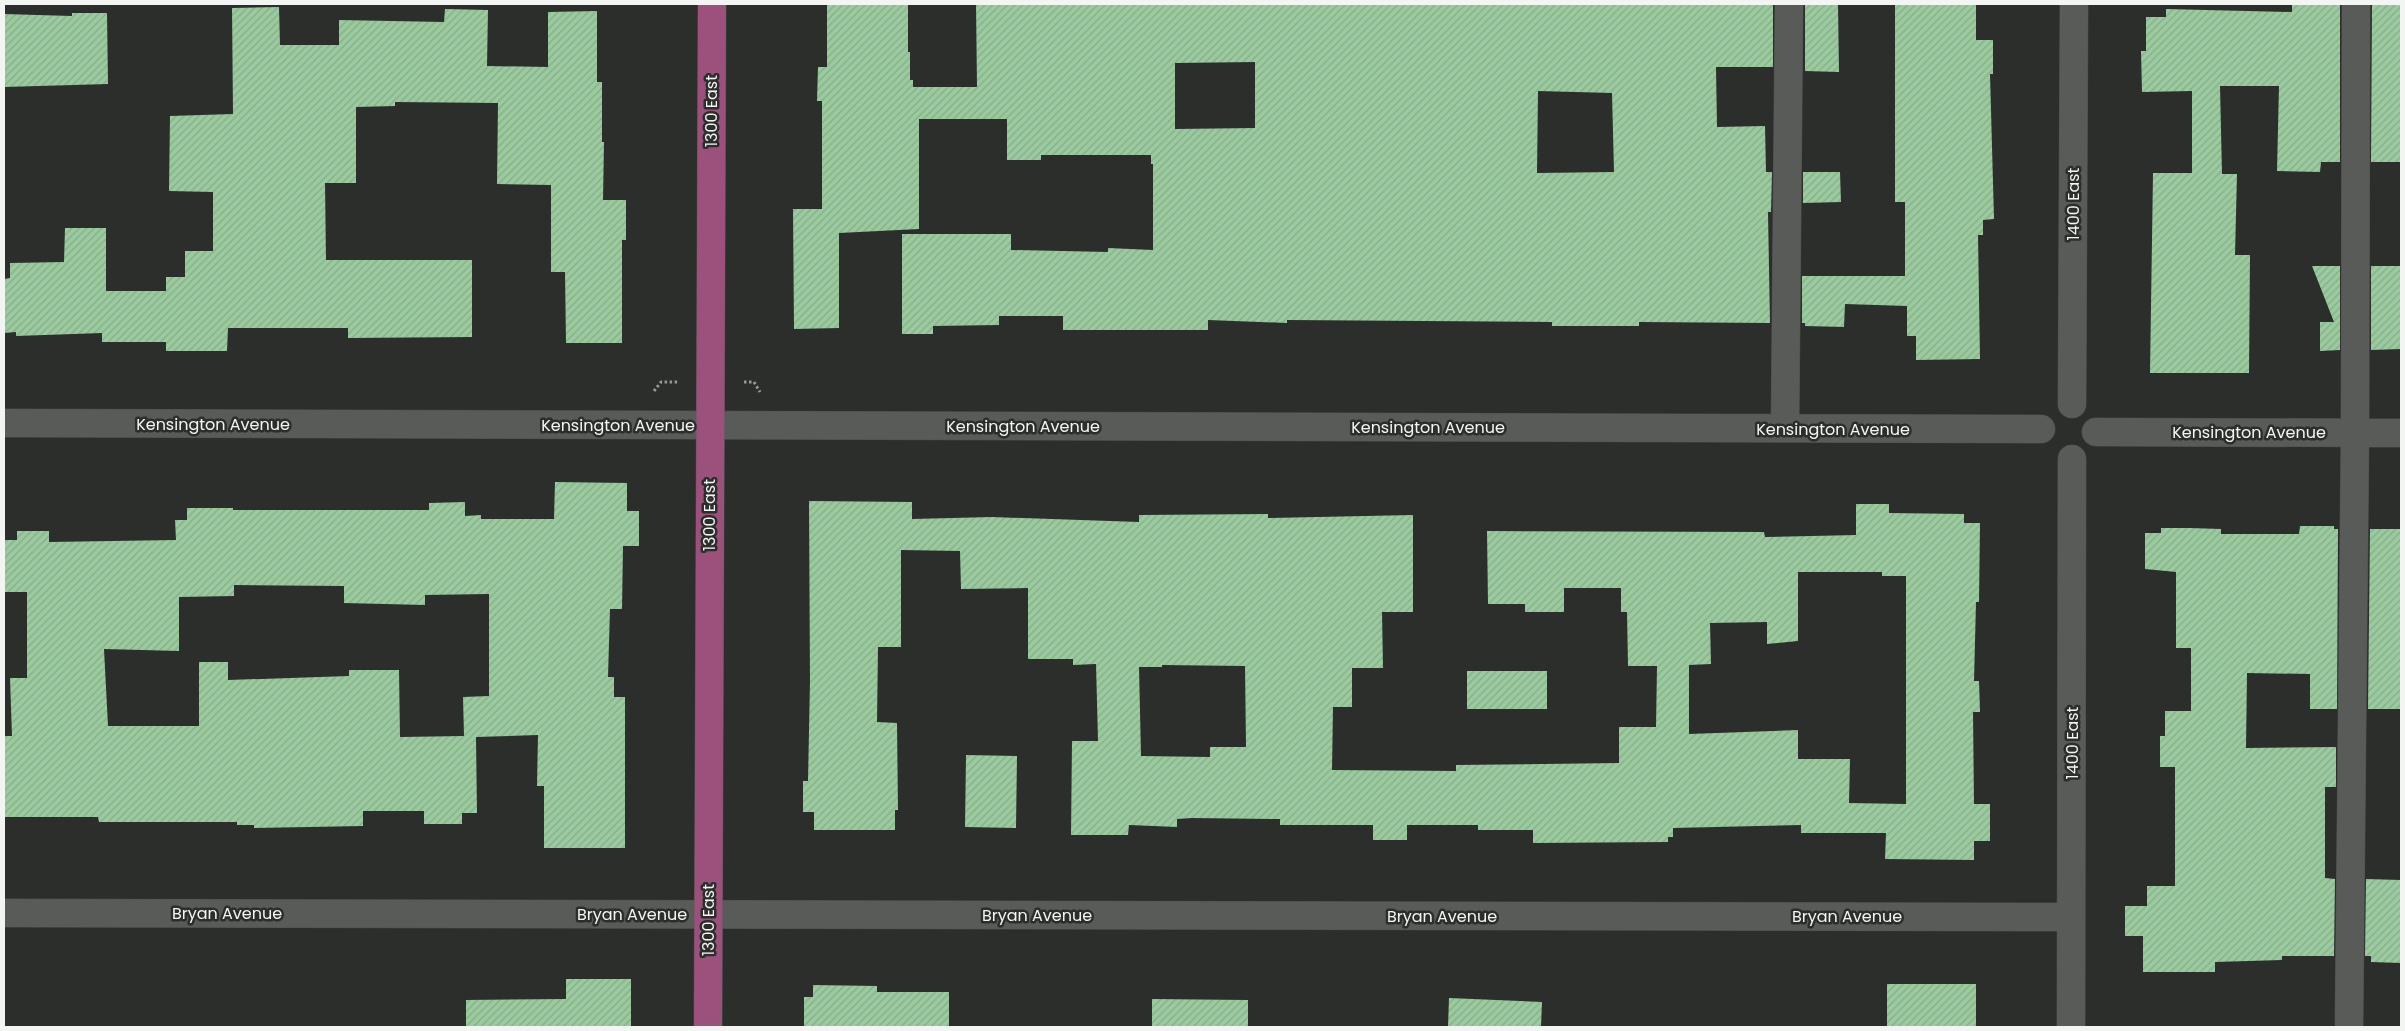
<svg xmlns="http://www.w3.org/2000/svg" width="2405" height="1031" font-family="Poppins,sans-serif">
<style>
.building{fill:url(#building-hatch);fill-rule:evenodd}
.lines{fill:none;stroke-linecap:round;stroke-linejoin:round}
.minor-casing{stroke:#4a4c4a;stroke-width:29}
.major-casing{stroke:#4a4c4a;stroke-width:29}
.path{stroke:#959795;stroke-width:3;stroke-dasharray:2.5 2.5;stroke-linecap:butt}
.minor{stroke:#585b58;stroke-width:28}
.major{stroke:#9b517b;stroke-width:28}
.labels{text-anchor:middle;stroke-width:5;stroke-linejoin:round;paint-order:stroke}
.street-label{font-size:16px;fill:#f3f5f3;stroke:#2b2e2b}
</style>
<defs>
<pattern id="building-hatch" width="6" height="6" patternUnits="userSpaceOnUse" patternTransform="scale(1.25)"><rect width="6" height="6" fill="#9acb9e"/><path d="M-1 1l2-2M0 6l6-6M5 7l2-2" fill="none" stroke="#86ab89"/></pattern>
</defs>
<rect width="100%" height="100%" fill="#2b2e2b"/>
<path class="building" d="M 827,4 L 908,4 L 908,52 L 910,52 L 910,80 L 913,80 L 913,87 L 977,87 L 976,4 L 1773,4 L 1773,67 L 1716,67 L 1717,127 L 1765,126 L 1766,172 L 1772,172 L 1771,212 L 1768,212 L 1770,323 L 1639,322 L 1639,326 L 1552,326 L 1552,322 L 1287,320 L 1287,323 L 1208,320 L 1208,330 L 1063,330 L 1063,316 L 999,316 L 999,325 L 933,326 L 933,334 L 902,334 L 902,234 L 1011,234 L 1011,250 L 1108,252 L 1108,248 L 1153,250 L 1153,164 L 1151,164 L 1151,155 L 1041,155 L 1041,160 L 1007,160 L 1007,119 L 919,119 L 919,229 L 839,233 L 839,328 L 794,329 L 793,209 L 822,209 L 822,101 L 817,101 L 818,67 L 827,67 ZM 1255,62 L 1255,128 L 1175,129 L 1175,63 ZM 1538,91 L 1612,93 L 1614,172 L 1537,173 Z
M 1805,4 L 1838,4 L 1839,72 L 1805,71 Z
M 1895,4 L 1976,4 L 1976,40 L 1993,40 L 1993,74 L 1990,74 L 1994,219 L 1983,220 L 1983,235 L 1978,235 L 1980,359 L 1916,360 L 1916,336 L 1907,336 L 1907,306 L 1845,304 L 1844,327 L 1805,326 L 1805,323 L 1802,323 L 1802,276 L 1905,276 L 1905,202 L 1895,202 Z
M 2292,4 L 2340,4 L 2340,162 L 2321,162 L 2320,172 L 2277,171 L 2279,86 L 2220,86 L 2222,174 L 2237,174 L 2235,255 L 2250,255 L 2249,373 L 2150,373 L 2153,173 L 2192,173 L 2192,91 L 2142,92 L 2141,51 L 2146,51 L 2146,17 L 2166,17 L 2166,9 L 2292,12 Z
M 2372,4 L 2401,4 L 2401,162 L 2371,162 Z
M 279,7 L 280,45 L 339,45 L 339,20 L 444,22 L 445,9 L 488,10 L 487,66 L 548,67 L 548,12 L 597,11 L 597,82 L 602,82 L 602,142 L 604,142 L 603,200 L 626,200 L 626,240 L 622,240 L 622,343 L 566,343 L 565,272 L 551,272 L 551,185 L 497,184 L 498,103 L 395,102 L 395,106 L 356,107 L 356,183 L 325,183 L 326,260 L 472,260 L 472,337 L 348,338 L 348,328 L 228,328 L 227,351 L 166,351 L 166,342 L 102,342 L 102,333 L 16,336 L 16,332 L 4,333 L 4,279 L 10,278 L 10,263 L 64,262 L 65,228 L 106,228 L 106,291 L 166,291 L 166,277 L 185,277 L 185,251 L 213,251 L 213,192 L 169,191 L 170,116 L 233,114 L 232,8 Z
M 72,13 L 107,13 L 108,84 L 4,87 L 4,14 L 72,16 Z
M 1803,172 L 1840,172 L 1841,202 L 1803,203 Z
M 2312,266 L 2340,266 L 2340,350 L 2320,351 L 2320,322 L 2334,322 Z
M 2371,266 L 2401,266 L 2401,349 L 2371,350 Z
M 555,482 L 627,483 L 627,511 L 639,511 L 639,546 L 623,546 L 622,609 L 610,609 L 608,677 L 614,677 L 614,697 L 625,697 L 625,848 L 544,848 L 544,786 L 537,786 L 538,735 L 476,737 L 477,813 L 462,813 L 462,824 L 424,824 L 424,811 L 363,811 L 363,826 L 254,828 L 254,825 L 237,825 L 237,822 L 99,822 L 98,817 L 4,817 L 4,736 L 12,736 L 10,678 L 27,678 L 27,592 L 4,592 L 4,540 L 17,540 L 17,531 L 49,531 L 49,542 L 176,540 L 175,520 L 187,520 L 187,508 L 233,508 L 233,510 L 429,510 L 429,503 L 465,502 L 465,516 L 481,515 L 481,519 L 554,519 ZM 234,585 L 344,586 L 344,603 L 425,605 L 425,595 L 489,594 L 489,696 L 463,697 L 464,736 L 400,737 L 399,670 L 349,670 L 349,676 L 228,680 L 228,662 L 199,662 L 199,726 L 108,726 L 104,649 L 179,651 L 179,597 L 234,596 Z
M 809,501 L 912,502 L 912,519 L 992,517 L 1139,522 L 1139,515 L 1268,514 L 1268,518 L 1413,515 L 1413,612 L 1382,612 L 1383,668 L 1352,668 L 1352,707 L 1333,707 L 1332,770 L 1456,771 L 1456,765 L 1619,763 L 1619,727 L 1656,727 L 1657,666 L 1628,666 L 1627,612 L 1621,612 L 1621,588 L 1564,588 L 1564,612 L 1525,612 L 1525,604 L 1488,604 L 1487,531 L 1764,532 L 1765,537 L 1856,535 L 1856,504 L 1889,504 L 1889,513 L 1964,514 L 1964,523 L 1980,523 L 1979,602 L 1976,602 L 1974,681 L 1979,681 L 1980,712 L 1973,712 L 1974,804 L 1990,804 L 1990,841 L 1974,841 L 1974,860 L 1885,859 L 1886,833 L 1801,833 L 1801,825 L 1673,828 L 1673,837 L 1668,837 L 1668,842 L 1533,843 L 1533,830 L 1478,830 L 1478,825 L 1407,825 L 1407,840 L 1373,840 L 1373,825 L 1280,825 L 1280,819 L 1192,818 L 1177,819 L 1177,827 L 1129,825 L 1128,835 L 1071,835 L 1072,741 L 1098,741 L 1096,664 L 1073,665 L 1073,659 L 1028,659 L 1028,588 L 961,589 L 960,551 L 901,550 L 901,647 L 878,647 L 877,722 L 897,723 L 898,810 L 895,810 L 895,830 L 814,830 L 814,812 L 803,812 L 803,781 L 808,781 L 810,681 ZM 1798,572 L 1882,572 L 1882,576 L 1906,576 L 1906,804 L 1849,803 L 1850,759 L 1798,759 L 1798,730 L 1689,734 L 1689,665 L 1711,664 L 1710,623 L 1767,622 L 1767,644 L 1798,641 ZM 1162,665 L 1245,666 L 1246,747 L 1210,747 L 1210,757 L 1141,756 L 1139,667 L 1162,667 Z
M 2300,526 L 2334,526 L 2334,529 L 2338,529 L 2337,709 L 2310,709 L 2310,674 L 2247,673 L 2246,748 L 2336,747 L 2336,787 L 2325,787 L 2325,878 L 2335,879 L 2334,956 L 2282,956 L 2282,960 L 2215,962 L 2215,972 L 2143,972 L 2143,936 L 2125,936 L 2125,906 L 2147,906 L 2147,886 L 2175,886 L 2175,767 L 2160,767 L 2160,736 L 2165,736 L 2165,711 L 2191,711 L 2191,648 L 2176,648 L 2176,572 L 2145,569 L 2145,533 L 2161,533 L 2161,528 L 2190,528 L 2221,529 L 2221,534 L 2299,534 Z
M 2370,529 L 2401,529 L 2401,709 L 2368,709 Z
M 1467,671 L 1547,671 L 1547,709 L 1467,709 Z
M 966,755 L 1017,756 L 1016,828 L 965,827 Z
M 2366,879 L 2401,880 L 2401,963 L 2371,962 L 2371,956 L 2365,956 Z
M 566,979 L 631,979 L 631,1027 L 466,1027 L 466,1000 L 566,999 Z
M 1887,984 L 1976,984 L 1976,1027 L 1887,1027 Z
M 813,985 L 877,986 L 877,992 L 949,992 L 949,1027 L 804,1027 L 804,997 L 813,997 Z
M 1449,998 L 1542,1002 L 1541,1027 L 1448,1027 Z
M 1152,999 L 1248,1000 L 1248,1027 L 1152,1027 Z"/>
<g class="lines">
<defs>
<path id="minor" d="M 2072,404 L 2074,4
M 4,423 L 2041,429
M 1785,428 L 1789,4
M 2096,432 L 2401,433
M 4,913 L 2071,917
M 2071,1027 L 2072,459
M 2349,1027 L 2355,433 L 2356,4"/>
<path id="major" d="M 708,1027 L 712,4"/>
</defs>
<use href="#minor" class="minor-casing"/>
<use href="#major" class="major-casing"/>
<path class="path" d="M 744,382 L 754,382 L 760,392
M 654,391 L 661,382 L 678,382"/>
<use href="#minor" class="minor"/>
<use href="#major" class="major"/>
</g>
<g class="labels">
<g class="street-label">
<text transform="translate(711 111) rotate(-90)" y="6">1300 East</text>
<text transform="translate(2073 204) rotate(-90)" y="6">1400 East</text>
<text x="213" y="430">Kensington Avenue</text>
<text x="618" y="431">Kensington Avenue</text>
<text x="1023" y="432">Kensington Avenue</text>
<text x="1428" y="433">Kensington Avenue</text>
<text x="1833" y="435">Kensington Avenue</text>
<text x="2249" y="438">Kensington Avenue</text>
<text transform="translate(709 515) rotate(-90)" y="6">1300 East</text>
<text transform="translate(2072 743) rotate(-90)" y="6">1400 East</text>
<text x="227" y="919">Bryan Avenue</text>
<text x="632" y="920">Bryan Avenue</text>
<text x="1037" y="921">Bryan Avenue</text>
<text x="1442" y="922">Bryan Avenue</text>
<text x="1847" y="922">Bryan Avenue</text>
<text transform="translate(708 920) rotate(-90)" y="6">1300 East</text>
</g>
</g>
<rect width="2405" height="1031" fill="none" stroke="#f3f5f3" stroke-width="10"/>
</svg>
